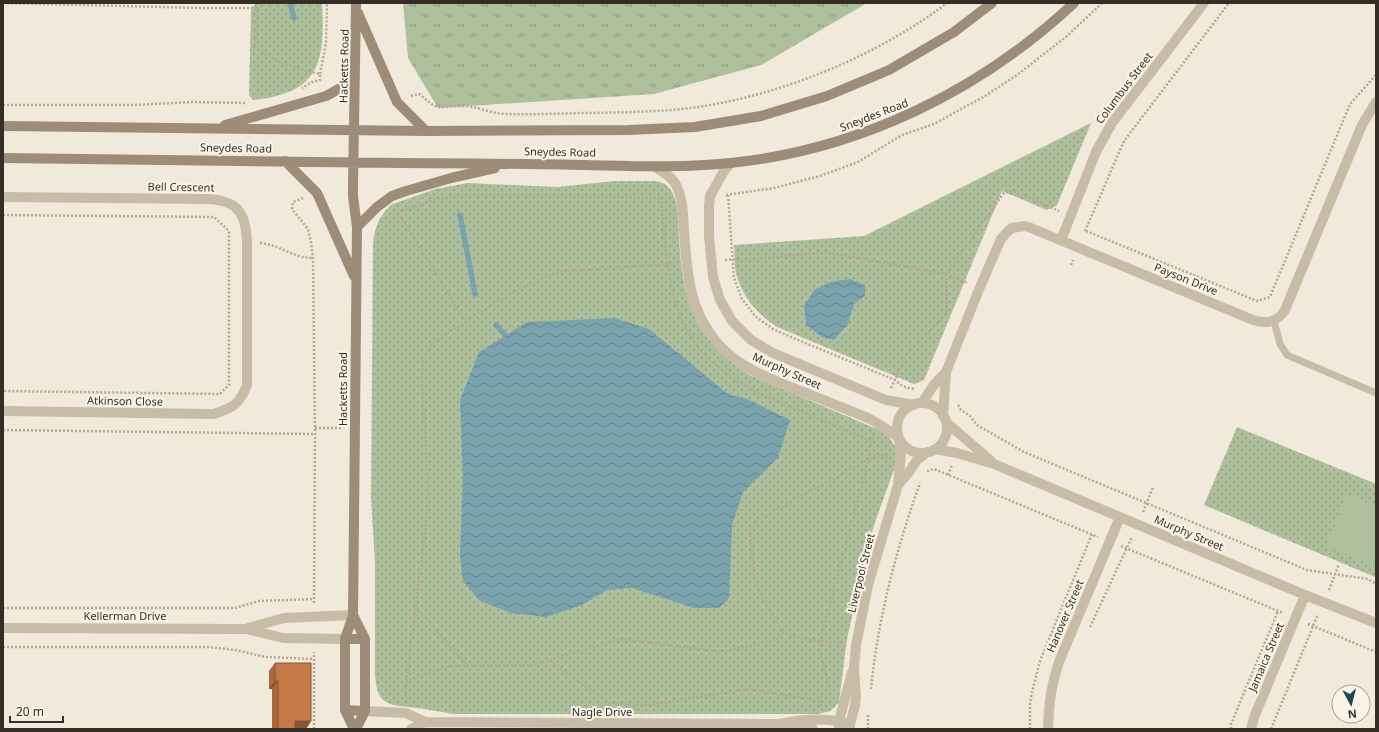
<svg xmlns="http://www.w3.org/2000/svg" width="1379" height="732" font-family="'Noto Sans',sans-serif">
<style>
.grass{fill:url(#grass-tufts)}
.park{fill:url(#park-dots)}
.pitch{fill:#adc09b}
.water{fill:url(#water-waves)}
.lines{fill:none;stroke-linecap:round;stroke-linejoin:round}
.stream{stroke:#7aa3ae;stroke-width:5.5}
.path{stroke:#b5a791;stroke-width:2.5;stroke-dasharray:2 2;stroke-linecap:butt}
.lane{stroke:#c9bca7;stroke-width:7}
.street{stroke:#c9bca7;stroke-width:10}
.secondary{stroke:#9d8c78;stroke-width:10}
.wall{fill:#a9693c}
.shaded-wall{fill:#895531}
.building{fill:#c47a46;stroke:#895531}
.labels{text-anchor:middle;stroke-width:4;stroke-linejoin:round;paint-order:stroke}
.street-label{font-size:11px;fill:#352e27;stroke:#f9f4e7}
</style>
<defs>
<pattern id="grass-tufts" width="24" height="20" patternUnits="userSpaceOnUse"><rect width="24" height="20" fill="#adc09b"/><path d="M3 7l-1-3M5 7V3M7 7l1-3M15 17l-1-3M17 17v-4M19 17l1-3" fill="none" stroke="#8e9c7e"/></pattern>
<pattern id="park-dots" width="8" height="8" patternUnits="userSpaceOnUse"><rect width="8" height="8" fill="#adc09b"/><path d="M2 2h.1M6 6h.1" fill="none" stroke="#8e9c7e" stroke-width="1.8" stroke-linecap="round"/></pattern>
<pattern id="water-waves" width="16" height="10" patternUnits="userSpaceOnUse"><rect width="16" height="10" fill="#7aa3ae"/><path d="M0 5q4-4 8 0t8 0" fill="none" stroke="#65858e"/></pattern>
</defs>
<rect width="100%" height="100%" fill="#f1eada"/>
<path class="grass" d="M 403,3 L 867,3 L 761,65 L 654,94 L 438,108 L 408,58 Z"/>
<path class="park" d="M 256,3 L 322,3 C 325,63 320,93 253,100 L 249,95 L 251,10 Z
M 1091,123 L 1057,205 L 1047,210 L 1002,191 L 924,380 L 914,384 L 777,327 C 757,314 742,297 736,273 C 734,264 735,254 734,245 L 864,236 Z
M 615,181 L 655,181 C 663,182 668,185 672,192 C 680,206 678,225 679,240 C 681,265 683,289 693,312 C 704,340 727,361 752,376 L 877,429 L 889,437 L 895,446 L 897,457 L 895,467 L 875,522 L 866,554 L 847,639 L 839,702 L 835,707 L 830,711 L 818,714 L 453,714 C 440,712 428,709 416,708 C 388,704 377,707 375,674 L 375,563 L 371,498 L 373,242 L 375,231 L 379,220 L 385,211 L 390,206 L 393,204 L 435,189 L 468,183 L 557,187 Z
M 1237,427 L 1376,484 L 1375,577 L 1204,505 Z"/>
<path class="pitch" d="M 1347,494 L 1376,506 L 1376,567 L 1326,546 Z"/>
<path class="water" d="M 850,279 L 865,285 L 865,296 L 854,304 L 848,324 L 834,340 L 822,337 L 806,325 L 804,306 L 814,290 L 830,282 Z
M 614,318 L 649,329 L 728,394 L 747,399 L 790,420 L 778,458 L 743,492 L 732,525 L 729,598 L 719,608 L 694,608 L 632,588 L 607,590 L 582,605 L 546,617 L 511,613 L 480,601 L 463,581 L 460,555 L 463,477 L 460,400 L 479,352 L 527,322 Z"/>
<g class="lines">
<path class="stream" d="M 290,3 L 294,18
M 460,215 L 475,294
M 496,325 L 505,335"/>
<path class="path" d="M 3,3 L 202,8 L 256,8
M 257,3 L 255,47 L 257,49 C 280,63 293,68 320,74 L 320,80 L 312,82 L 302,88
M 320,74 L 326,43 L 327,3
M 411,96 L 419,94 L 434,106 L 438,107 C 449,107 461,105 472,107 C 483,109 495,114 507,114 C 535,115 564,113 592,113 C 627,112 663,112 698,107 C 784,94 877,56 947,3
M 3,105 L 134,105 L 191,102 L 246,103
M 726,195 L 774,188 L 820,176 L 858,162 L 902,135 L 934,124 L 985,96 L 1017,75 L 1067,36 L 1102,3
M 728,195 L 734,278 L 742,299 L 755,316 L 773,329 L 791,337 L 895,380 L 905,356 L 940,321 L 946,313 L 947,307 L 946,274 L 1004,193 L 1014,191 L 1059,211
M 303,198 L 293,202 L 292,209 L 308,229 L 311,242 L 313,258 L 315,434 L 314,603
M 661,198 L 667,263 L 675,302 L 685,328 L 699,348 L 712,362 L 735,380 L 761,394 L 871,441
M 3,215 L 214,217 L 229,231 L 229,385 L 220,394 L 3,391
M 1085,231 L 1124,141 L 1229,3
M 1086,231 L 1257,301 L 1270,297 L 1350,104 L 1376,75
M 260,243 C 279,244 294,259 313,258
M 725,260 L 732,259 L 738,261 L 825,252 L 946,274 L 968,283
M 1071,265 L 1073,260
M 466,323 L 398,212 L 439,199 L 459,196 L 491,195 L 667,198
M 891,388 L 895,380 C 900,385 908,390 915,388
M 958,405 L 961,410 L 970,416 L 977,425 L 1024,452 L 1307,570 L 1368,579 L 1376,584
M 315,428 L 341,428
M 3,430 L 315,434
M 927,471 L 934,469 L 1098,537
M 948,475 L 952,465
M 1143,512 L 1153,487
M 1121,546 L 1283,613
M 1329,590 L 1339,564
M 3,608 L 235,608 L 259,601 L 314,599
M 416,608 L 468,666
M 1308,624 L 1376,652
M 1090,627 L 1132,537
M 843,643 C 828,642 792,640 781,630 L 760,593 L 756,584 L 754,573 L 750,532 L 757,521 L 763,517 L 869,459 L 881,454 L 888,457
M 3,647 L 209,647 L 236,650 L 265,657 L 314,659
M 550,661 L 612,704 L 647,705 L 749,689 L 821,701
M 406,682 L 450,666 L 533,665 L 616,640 L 622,639 L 722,652 L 768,642 L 779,638 L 784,633
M 871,689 C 878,618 896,550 920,483
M 406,701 L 405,694 L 406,683 L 429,500 L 422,382 C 422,365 422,355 434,342 C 474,317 518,284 564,271 L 659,265 L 674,263
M 821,706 L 821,697 L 829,685 L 820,652 L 820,641 L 869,459 L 869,448 L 873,435
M 314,729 L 314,652
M 868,729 L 868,714
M 1030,729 L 1030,704 L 1032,692 L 1040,661 L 1092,534
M 1231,729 L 1231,724 L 1278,611
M 1271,729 L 1318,614"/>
<path class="lane" d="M 1274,321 L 1280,344 L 1287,355 L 1376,393"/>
<path class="street" d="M 731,163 L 724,171 L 710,196 L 709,207 L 709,236 L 713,277 L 720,300 L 732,321 L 751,340 L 773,353 L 886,400 L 914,405
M 653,166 C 661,171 670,175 675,183 C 683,197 683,214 684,230 C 687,275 689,313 722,348 C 743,369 771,379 798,390 C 822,399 845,409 868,418 L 877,423 L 898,437
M 3,197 L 206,199 C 237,200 246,212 247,242 L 247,385 C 239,405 234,407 214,414 L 3,411
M 1061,240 L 1096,152 L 1112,123 L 1204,3
M 922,403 L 933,386 L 946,372
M897 428a25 25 0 1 1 50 0a25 25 0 1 1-50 0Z
M 943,416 L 946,372 L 980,287 L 1001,239 L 1008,231 L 1012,228 L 1025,226 L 1031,228 L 1253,320 C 1266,324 1277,323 1285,310 L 1362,125 L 1376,102
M 946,422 L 991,461
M 935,449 L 957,453 L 994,464 L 1305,595 L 1376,623
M 898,485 L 909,472 L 917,460 L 927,452
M 3,628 L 246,629 L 283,638 L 345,639
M 248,628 L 284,618 L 353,615
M 365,711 L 406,713 L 425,722 L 779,724 C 804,719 824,717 850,724
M 785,725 L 813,729
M 411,729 L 425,722
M 839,729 L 839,721 L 852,672
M 850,729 L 850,724 L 855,706 L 856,697 L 854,668 L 856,645 L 868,585 L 898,485 L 901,454 L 899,439
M 1048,729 C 1049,703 1051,686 1059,662 L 1120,517
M 1251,729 L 1255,715 L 1305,595"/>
<path class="secondary" d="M 358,13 L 397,102 L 426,131
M 225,125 L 326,96 L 346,85 L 355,72
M 3,126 L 426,131 L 628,130 L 695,127 L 761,116 L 827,96 L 889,70 L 954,32 L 992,3
M 3,158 C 135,159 268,162 400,163 C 462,163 523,164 585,165 C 633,166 682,168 730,163 C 859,150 980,91 1074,3
M 285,161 L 317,193 L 354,276
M 357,227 L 377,207 L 392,196 L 406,191 L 451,178 L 495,168
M 353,615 L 365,639 L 365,711 L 356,729
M 345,639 L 365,639
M 345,710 L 365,711
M 354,729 L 345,710 L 345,639 L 353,615 L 357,227 L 353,196 L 353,185 L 356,3"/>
</g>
<path class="wall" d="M 275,663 L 311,721 L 306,729 L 272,729 L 272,689 L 269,689 L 269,671 Z"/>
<path class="shaded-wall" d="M 275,681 L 278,681 L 272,689 L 269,689 Z
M 295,721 L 311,721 L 306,729 L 289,729 Z"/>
<path class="building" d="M 275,663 L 311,663 L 311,721 L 295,721 L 295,729 L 278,729 L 278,681 L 275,681 Z"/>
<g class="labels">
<g class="street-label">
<text transform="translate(344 66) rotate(-89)" y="4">Hacketts Road</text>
<text transform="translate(1124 88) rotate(-53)" y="4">Columbus Street</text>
<text transform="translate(874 115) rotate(-21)" y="4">Sneydes Road</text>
<text transform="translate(236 148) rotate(1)" y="4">Sneydes Road</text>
<text transform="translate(560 152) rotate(1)" y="4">Sneydes Road</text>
<text transform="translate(181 187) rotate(1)" y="4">Bell Crescent</text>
<text transform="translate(1186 279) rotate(22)" y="4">Payson Drive</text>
<text transform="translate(787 371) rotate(24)" y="4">Murphy Street</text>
<text transform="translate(343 389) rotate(-90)" y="4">Hacketts Road</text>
<text transform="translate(125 401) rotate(1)" y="4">Atkinson Close</text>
<text transform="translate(1189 533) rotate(23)" y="4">Murphy Street</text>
<text transform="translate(861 573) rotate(-76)" y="4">Liverpool Street</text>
<text x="125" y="620">Kellerman Drive</text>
<text transform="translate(1065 616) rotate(-67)" y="4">Hanover Street</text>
<text transform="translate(1266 657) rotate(-67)" y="4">Jamaica Street</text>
<text x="602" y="716">Nagle Drive</text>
</g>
</g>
<rect width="1379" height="732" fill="none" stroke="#352e27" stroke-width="8"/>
<g transform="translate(1351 704) rotate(173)"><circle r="19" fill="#f9f4e7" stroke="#aba59a"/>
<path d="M0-3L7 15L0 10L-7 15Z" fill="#1d4956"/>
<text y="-6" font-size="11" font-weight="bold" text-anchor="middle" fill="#352e27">N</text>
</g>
<path d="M10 716v6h53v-6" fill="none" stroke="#352e27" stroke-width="2"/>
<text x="16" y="716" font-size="12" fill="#352e27" stroke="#f9f4e7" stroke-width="3" paint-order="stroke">20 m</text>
</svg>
